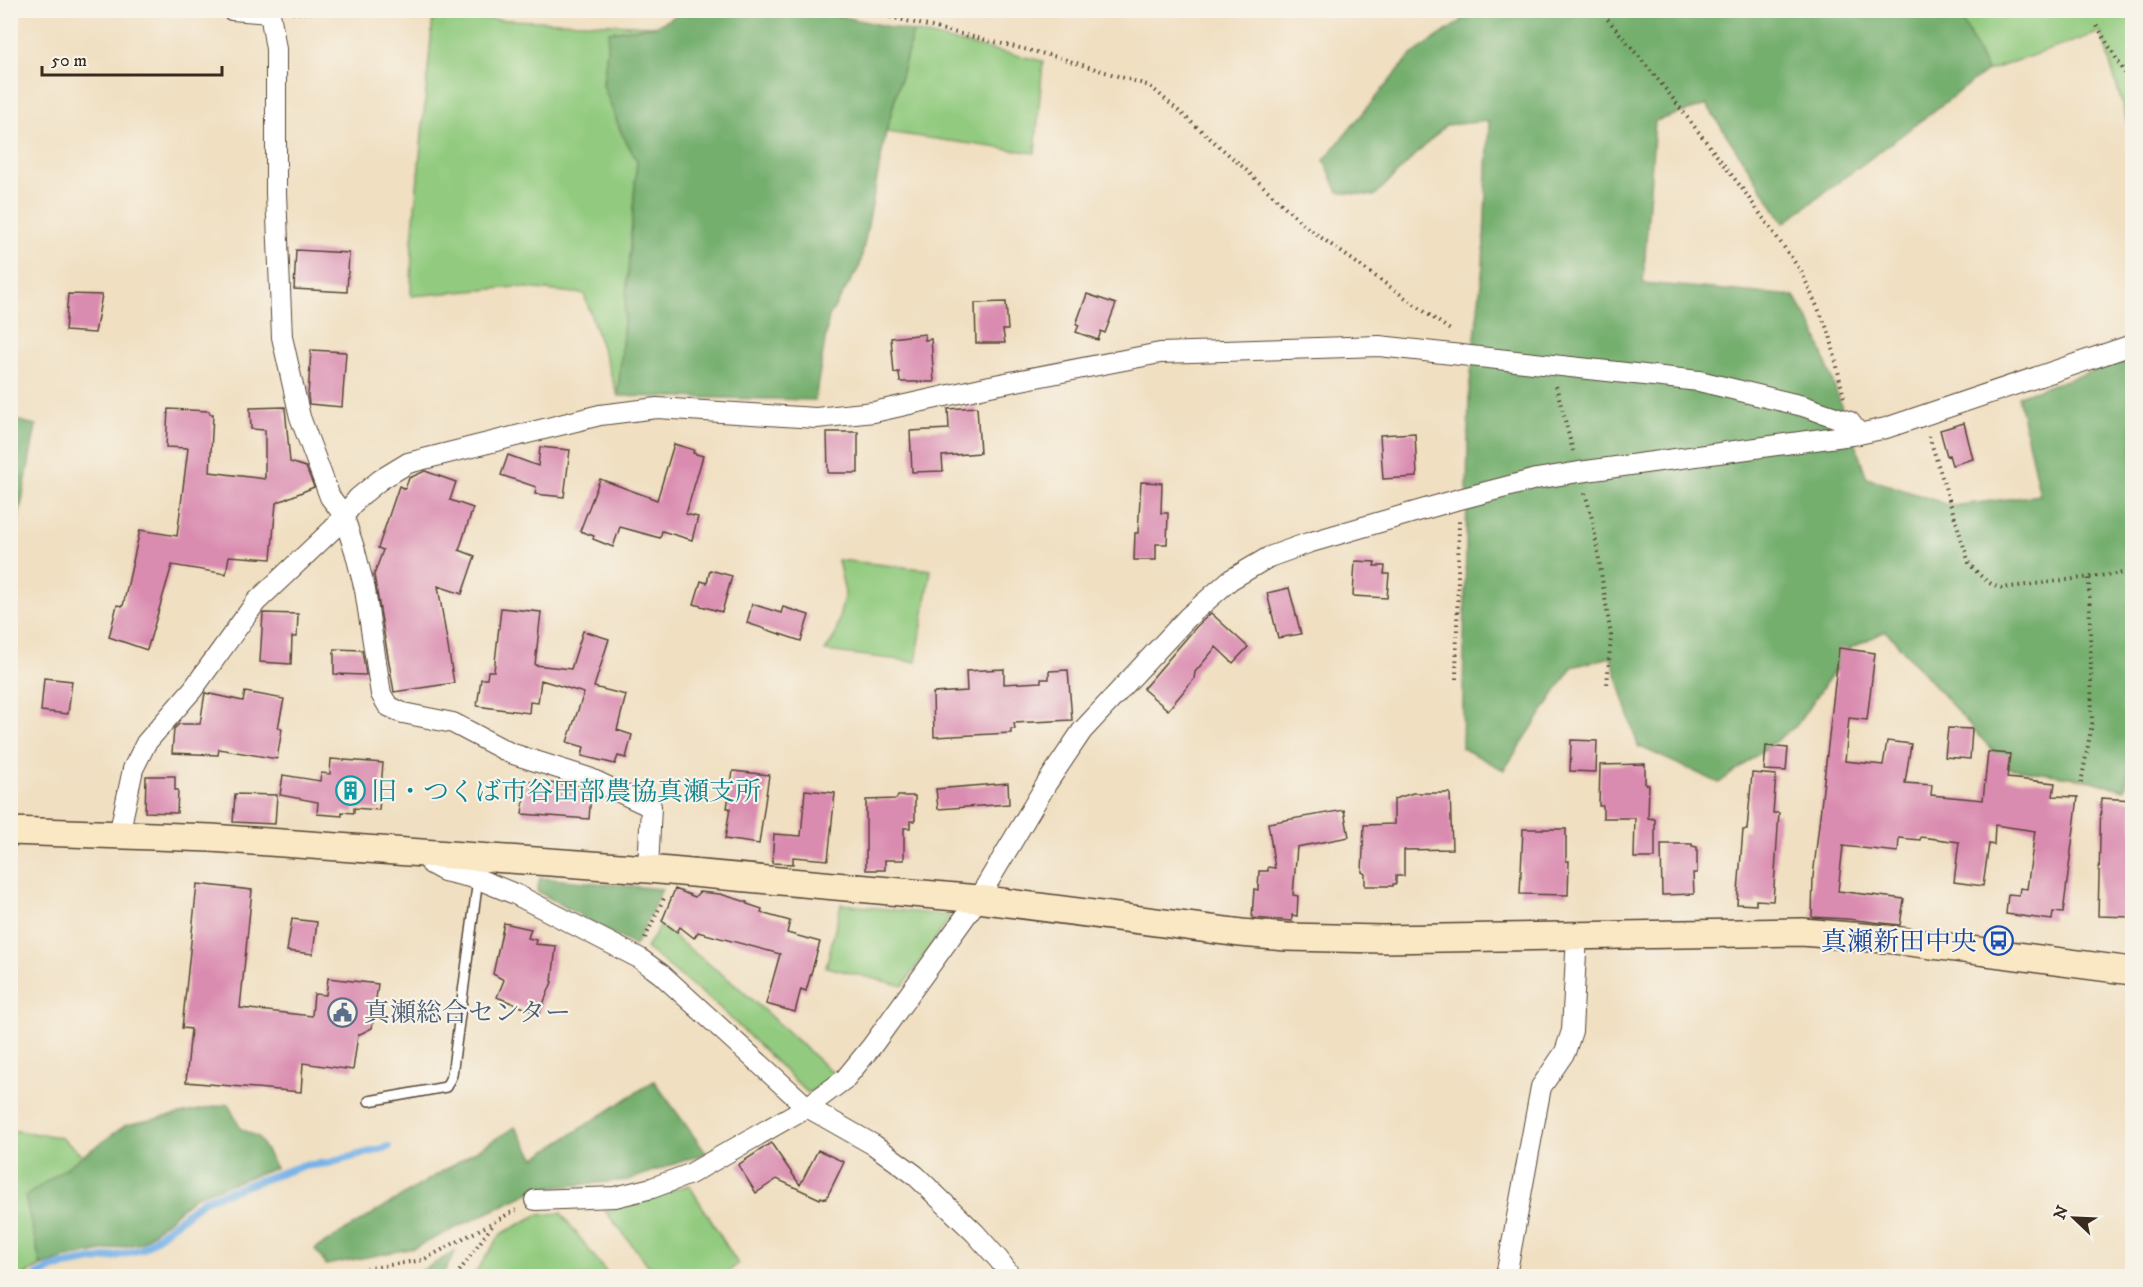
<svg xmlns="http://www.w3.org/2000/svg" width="2143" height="1287" font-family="'IM FELL DW Pica','Noto Serif JP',serif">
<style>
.green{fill:#92cb7f;stroke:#667a4e;stroke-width:1.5}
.forest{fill:#75af6e;stroke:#586c46;stroke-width:1.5}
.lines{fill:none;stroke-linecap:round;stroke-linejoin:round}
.stream{stroke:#75b1e7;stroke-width:8}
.building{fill:#da8cb0}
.lane-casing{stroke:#564536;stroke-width:12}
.street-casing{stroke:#564536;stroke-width:22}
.secondary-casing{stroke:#564536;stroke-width:30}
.path{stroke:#564536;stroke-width:4;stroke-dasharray:1.5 4.5;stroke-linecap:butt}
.lane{stroke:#fff;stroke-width:9}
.street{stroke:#fff;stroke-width:20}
.secondary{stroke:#fae7c3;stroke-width:27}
.labels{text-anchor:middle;stroke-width:4.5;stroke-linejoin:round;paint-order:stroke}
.culture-label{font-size:26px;fill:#0d838f;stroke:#f7f3e8;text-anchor:start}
.transit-label{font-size:26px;fill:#164399;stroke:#f7f3e8;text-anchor:end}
.service-label{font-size:26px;fill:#4e5e75;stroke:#f7f3e8;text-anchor:start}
</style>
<rect width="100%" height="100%" fill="#f7f3e8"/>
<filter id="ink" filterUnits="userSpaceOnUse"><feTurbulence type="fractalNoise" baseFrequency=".0167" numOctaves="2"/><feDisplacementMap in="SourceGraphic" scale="12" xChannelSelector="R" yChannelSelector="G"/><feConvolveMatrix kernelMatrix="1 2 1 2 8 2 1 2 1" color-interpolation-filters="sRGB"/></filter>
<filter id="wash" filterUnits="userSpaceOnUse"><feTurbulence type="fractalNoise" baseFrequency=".008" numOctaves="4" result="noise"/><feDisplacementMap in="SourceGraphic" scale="24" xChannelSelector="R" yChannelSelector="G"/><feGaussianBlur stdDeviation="1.35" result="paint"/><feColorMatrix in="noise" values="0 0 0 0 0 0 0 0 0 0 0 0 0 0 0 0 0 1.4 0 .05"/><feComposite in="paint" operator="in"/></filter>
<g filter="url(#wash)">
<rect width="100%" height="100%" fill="#f0dfc1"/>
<path class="green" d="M 1958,11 L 2132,11 L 2132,138 L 2101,32 L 1987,71 Z
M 433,17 L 656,26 L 609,32 L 603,84 L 621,132 L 637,161 L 618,396 L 584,294 L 516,287 L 411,296 L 412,241 Z
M 913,32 L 1043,61 L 1035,153 L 886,132 Z
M 838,560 L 931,570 L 916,662 L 825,651 L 835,636 L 845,593 Z
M 841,904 L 951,916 L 903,986 L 826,967 Z
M 660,926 L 737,986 L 835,1075 L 808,1093 L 719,1007 L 646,948 Z
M 10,1130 L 60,1137 L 84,1156 L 26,1197 L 41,1266 L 23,1276 L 11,1276 Z
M 689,1185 L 738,1264 L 723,1276 L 657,1276 L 605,1211 Z
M 561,1213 L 609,1276 L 473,1276 L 501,1234 L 537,1215 Z"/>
<path class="forest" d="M 727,10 L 817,11 L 913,32 L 886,132 L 860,266 L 829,316 L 815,400 L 618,396 L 637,161 L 621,132 L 603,85 L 609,32 L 656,26 L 680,14 Z
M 1462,11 L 1958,11 L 1987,71 L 1784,223 L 1707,105 L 1655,121 L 1643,283 L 1794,296 L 1814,329 L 1867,478 L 1952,506 L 2040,495 L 2018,396 L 2132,358 L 2132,753 L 2125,790 L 2083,779 L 2008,768 L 1886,631 L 1850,648 L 1796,726 L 1719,783 L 1638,746 L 1611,657 L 1572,667 L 1504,770 L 1462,748 L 1469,392 L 1483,265 L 1489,121 L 1446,125 L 1374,196 L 1338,192 L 1324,160 L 1411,55 L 1461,21 Z
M 11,419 L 36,425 L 11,560 L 10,419 Z
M 540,878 L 662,889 L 635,946 L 537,891 Z
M 654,1081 L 706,1153 L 628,1180 L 537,1189 L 414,1248 L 326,1265 L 315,1249 L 515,1127 L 535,1158 Z
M 228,1104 L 241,1129 L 258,1137 L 276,1168 L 196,1196 L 141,1243 L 63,1259 L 41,1266 L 25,1197 L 126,1125 Z
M 456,1251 L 442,1276 L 401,1276 L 416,1274 Z"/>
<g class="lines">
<path class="stream" d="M 37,1276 L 53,1267 L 116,1256 L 142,1249 L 204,1200 L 302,1166 L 329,1163 L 388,1147"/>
</g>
<g id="blocks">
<path class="building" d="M 296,250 L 349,253 L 347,292 L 294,289 Z
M 68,294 L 102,295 L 95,333 L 65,331 Z
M 1087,294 L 1116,304 L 1105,333 L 1101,331 L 1098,340 L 1076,332 L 1079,325 L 1076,324 Z
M 1006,302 L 1008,330 L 1003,330 L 1005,343 L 976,343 L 975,303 Z
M 925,334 L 925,340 L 931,339 L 934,382 L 900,382 L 899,372 L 894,373 L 891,338 Z
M 311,350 L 346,352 L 342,407 L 309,404 L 308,396 Z
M 285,407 L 290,462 L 306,467 L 314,487 L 276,503 L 271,559 L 229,556 L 226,574 L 172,565 L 147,650 L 109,637 L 117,605 L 123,606 L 140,530 L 177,536 L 188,448 L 166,447 L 168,409 L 209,411 L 210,414 L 213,414 L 210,472 L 265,479 L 265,430 L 251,429 L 250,408 Z
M 977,407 L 980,453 L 942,456 L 943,471 L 912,472 L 910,431 L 949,429 L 948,409 Z
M 1964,423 L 1973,459 L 1952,465 L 1949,455 L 1947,456 L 1940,430 Z
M 827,432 L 858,432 L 858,473 L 828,473 Z
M 1415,433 L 1417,477 L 1383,479 L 1380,435 Z
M 674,444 L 694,450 L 693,453 L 703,456 L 686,514 L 698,517 L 692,540 L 662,531 L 660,538 L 620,527 L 613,547 L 593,539 L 594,536 L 580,531 L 600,479 L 657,500 Z
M 540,447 L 570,450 L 564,497 L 535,494 L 536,487 L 501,475 L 508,455 L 538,466 Z
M 425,471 L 456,482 L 450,500 L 473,508 L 459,550 L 475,556 L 462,594 L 438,586 L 454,683 L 394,692 L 374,575 L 383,550 L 378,548 L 399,486 L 405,489 L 409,478 Z
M 1141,482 L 1162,483 L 1161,513 L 1168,513 L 1167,544 L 1156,544 L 1156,560 L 1134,560 L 1135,533 L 1138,533 Z
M 1355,561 L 1375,562 L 1374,566 L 1385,566 L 1384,574 L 1389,574 L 1387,598 L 1353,596 Z
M 710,570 L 732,576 L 722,612 L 694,604 L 701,581 L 707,583 Z
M 1289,588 L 1301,634 L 1278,638 L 1267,593 Z
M 752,604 L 781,613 L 783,607 L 809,615 L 801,641 L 747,623 Z
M 501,608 L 541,612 L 535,665 L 571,669 L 583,631 L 609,639 L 594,687 L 626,695 L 617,730 L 632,735 L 626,758 L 618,756 L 615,764 L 582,756 L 584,747 L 567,742 L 584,693 L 541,680 L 538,703 L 530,702 L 529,713 L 477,706 L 481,679 L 487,679 L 488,671 L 494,671 Z
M 263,613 L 298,614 L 297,637 L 292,637 L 291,664 L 260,662 Z
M 1211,613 L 1248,647 L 1233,663 L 1216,647 L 1195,672 L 1194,679 L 1168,710 L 1143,689 L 1197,626 Z
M 1839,648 L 1875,653 L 1867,720 L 1849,718 L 1845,761 L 1883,765 L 1887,741 L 1911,744 L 1905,783 L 1932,785 L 1931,795 L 1983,800 L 1988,752 L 2010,754 L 2007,778 L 2055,783 L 2053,796 L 2078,797 L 2063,913 L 2053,912 L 2052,920 L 2006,914 L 2008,894 L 2019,895 L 2020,888 L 2027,889 L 2035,831 L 1995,825 L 1994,845 L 1989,844 L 1983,886 L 1954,882 L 1959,842 L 1921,837 L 1920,840 L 1899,838 L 1898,852 L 1843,846 L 1838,891 L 1904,899 L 1900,925 L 1847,919 L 1812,917 L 1813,877 Z
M 334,649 L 362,650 L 366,675 L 334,674 Z
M 1004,669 L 1004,684 L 1041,682 L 1041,679 L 1049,679 L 1049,671 L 1068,670 L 1072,720 L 1014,723 L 1015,729 L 1011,729 L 1011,733 L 934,737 L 933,693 L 967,691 L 966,671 Z
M 44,678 L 72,681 L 68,714 L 41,711 Z
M 245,692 L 284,699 L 278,728 L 282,729 L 277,759 L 219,749 L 218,755 L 172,753 L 174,729 L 179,724 L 200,724 L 205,693 L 243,701 Z
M 1948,728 L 1972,729 L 1970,759 L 1945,757 Z
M 1571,740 L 1597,741 L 1596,772 L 1570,771 Z
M 1766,746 L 1788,748 L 1786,771 L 1764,770 Z
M 331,759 L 383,763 L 379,810 L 354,808 L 354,813 L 342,812 L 342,816 L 317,814 L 318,802 L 280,795 L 283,775 L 320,781 L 321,773 L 330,774 Z
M 1645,764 L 1645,784 L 1649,785 L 1648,818 L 1655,819 L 1655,858 L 1634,858 L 1635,818 L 1603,818 L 1603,806 L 1599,806 L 1600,765 Z
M 733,771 L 769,775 L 759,844 L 725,839 L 730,808 L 727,808 Z
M 1752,773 L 1776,775 L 1773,813 L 1779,813 L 1773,901 L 1756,900 L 1756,905 L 1737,904 L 1743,830 L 1747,830 Z
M 146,776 L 175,776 L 175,790 L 178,790 L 177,813 L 145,812 Z
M 526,781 L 570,785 L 591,794 L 589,819 L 522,814 Z
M 1008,783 L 1009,804 L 938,809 L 936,789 Z
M 805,790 L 835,793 L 828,860 L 793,857 L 793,864 L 772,863 L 774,834 L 801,836 Z
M 1413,793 L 1450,793 L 1452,849 L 1404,850 L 1404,876 L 1396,876 L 1396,884 L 1393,884 L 1393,886 L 1365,886 L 1365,874 L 1362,872 L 1364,825 L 1394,824 L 1394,799 Z
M 235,794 L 277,795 L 275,824 L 233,822 Z
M 898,796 L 915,796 L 915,821 L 910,821 L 910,828 L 904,828 L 904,860 L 885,860 L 885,870 L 866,870 L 866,800 L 896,799 Z
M 2101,798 L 2133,800 L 2133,917 L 2098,916 Z
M 1344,810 L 1349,837 L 1297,847 L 1293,895 L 1298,896 L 1297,916 L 1292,915 L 1292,921 L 1252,918 L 1254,889 L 1258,890 L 1259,871 L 1268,871 L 1268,867 L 1275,868 L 1268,823 Z
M 1523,829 L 1566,829 L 1566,861 L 1569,861 L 1568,895 L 1520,894 Z
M 1661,844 L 1692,844 L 1692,846 L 1697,847 L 1697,873 L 1693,873 L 1694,894 L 1662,895 Z
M 197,884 L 252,890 L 240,1008 L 312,1016 L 314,994 L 326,995 L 328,978 L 378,984 L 372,1028 L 358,1035 L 353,1070 L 303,1063 L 301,1092 L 186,1082 L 191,1029 L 182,1028 Z
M 675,889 L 695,897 L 699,892 L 720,894 L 747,902 L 747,904 L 762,909 L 761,913 L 790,921 L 787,933 L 820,942 L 806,991 L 801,989 L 795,1012 L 766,1004 L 780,954 L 698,932 L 694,938 L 680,927 L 677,932 L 662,921 Z
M 292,919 L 317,922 L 313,954 L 287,951 Z
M 504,923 L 531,929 L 528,938 L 536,940 L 535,944 L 556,946 L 552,982 L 539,1014 L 497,997 L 504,980 L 493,974 Z
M 771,1143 L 800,1185 L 818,1150 L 844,1162 L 826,1199 L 821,1197 L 820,1199 L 777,1179 L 756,1193 L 738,1165 Z"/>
</g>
</g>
<g filter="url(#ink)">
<use href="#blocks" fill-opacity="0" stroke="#564536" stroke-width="1.5"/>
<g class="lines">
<defs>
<path id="lane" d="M 369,1101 L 446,1087 L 452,1075 L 478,879"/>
<path id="street" d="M 232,10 L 270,13 L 276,49 L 276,193 L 282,337 L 300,417 L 330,497 L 343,514 L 355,551 L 365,590 L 381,694 L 388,706 L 403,713 L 453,723 L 510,753 L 589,778 L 651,807 L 648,869
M 119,835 L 133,769 L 146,743 L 193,689 L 256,602 L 333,529 L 358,498 L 380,480 L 408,463 L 600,415 L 657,408 L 816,418 L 874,412 L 990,386 L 1160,353 L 1379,346 L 1699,381 L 1803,406 L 1850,422 L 1859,434
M 424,852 L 431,864 L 444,871 L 478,879 L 515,894 L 639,958 L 661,974 L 807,1107 L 874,1145 L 915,1175 L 975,1233 L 999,1260 L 1011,1276
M 535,1200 L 615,1197 L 652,1188 L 690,1174 L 807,1107 L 845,1079 L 872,1046 L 978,899 L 1047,783 L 1082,731 L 1188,617 L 1230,580 L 1269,557 L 1308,543 L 1456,500 L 1536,479 L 1579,472 L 1859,434 L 1886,428 L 2132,345
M 1506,1276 L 1541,1087 L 1565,1052 L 1572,1031 L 1577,935"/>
<path id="secondary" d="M 10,831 L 211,838 L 648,869 L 978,899 L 1241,933 L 1286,937 L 1382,939 L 1802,932 L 1886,939 L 2132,971"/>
</defs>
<use href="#lane" class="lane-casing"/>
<use href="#street" class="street-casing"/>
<use href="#secondary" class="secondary-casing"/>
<path class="path" d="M 861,10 L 1057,57 L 1150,86 L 1244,168 L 1305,226 L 1453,332
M 1600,10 L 1660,82 L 1741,187 L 1801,271 L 1830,335 L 1844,398
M 292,13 L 399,10
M 2097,26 L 2132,85
M 1556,386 L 1573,451
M 1929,436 L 1969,563 C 1978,574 1988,585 2002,588 L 2123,573 L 2132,575
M 1585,493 L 1593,522 L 1611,636 L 1607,685
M 1456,679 L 1459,521
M 2081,783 L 2092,724 L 2089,578
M 645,938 L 665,896
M 319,1276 L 423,1260 L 516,1210
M 456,1276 L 494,1223"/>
<use href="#lane" class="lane"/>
<use href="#street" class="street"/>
<use href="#secondary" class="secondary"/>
</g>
</g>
<defs>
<symbol id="building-ring" viewBox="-11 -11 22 22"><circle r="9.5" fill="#f7f3e8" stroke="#0f9aa8" stroke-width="1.5"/><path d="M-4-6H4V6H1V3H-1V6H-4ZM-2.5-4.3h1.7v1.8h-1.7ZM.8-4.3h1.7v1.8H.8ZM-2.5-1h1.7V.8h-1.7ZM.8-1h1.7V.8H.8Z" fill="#0f9aa8"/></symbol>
<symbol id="bus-ring" viewBox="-11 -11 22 22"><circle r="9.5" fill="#f7f3e8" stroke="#1a4fb4" stroke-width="1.5"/><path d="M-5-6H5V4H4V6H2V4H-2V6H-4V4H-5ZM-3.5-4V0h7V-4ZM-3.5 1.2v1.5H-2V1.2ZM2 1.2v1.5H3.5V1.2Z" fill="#1a4fb4"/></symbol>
<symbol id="civic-ring" viewBox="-11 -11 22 22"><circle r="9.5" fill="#f7f3e8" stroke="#5c6f8a" stroke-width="1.5"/><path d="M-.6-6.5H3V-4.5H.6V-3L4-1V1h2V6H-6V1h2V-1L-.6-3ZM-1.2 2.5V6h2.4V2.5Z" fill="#5c6f8a"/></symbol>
</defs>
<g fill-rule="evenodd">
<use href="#building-ring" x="334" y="774" width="33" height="33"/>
<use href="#bus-ring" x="1982" y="924" width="33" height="33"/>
<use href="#civic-ring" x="326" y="996" width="33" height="33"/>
</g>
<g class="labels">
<g class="culture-label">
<text x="371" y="800">旧・つくば市谷田部農協真瀬支所</text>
</g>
<g class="transit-label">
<text x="1977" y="950">真瀬新田中央</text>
</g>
<g class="service-label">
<text x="364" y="1021">真瀬総合センター</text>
</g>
</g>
<rect width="2143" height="1287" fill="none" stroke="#f7f3e8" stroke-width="36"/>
<g transform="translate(2074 1218) rotate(293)" stroke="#f7f3e8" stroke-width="4.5" paint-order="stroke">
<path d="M0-4.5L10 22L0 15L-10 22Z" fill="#3b2a1e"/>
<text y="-9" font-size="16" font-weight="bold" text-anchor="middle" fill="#3b2a1e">N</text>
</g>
<path d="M42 66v9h180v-9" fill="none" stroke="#3b2a1e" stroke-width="3"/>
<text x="51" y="66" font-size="18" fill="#3b2a1e" stroke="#f7f3e8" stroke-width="4.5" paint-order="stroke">50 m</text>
</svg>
